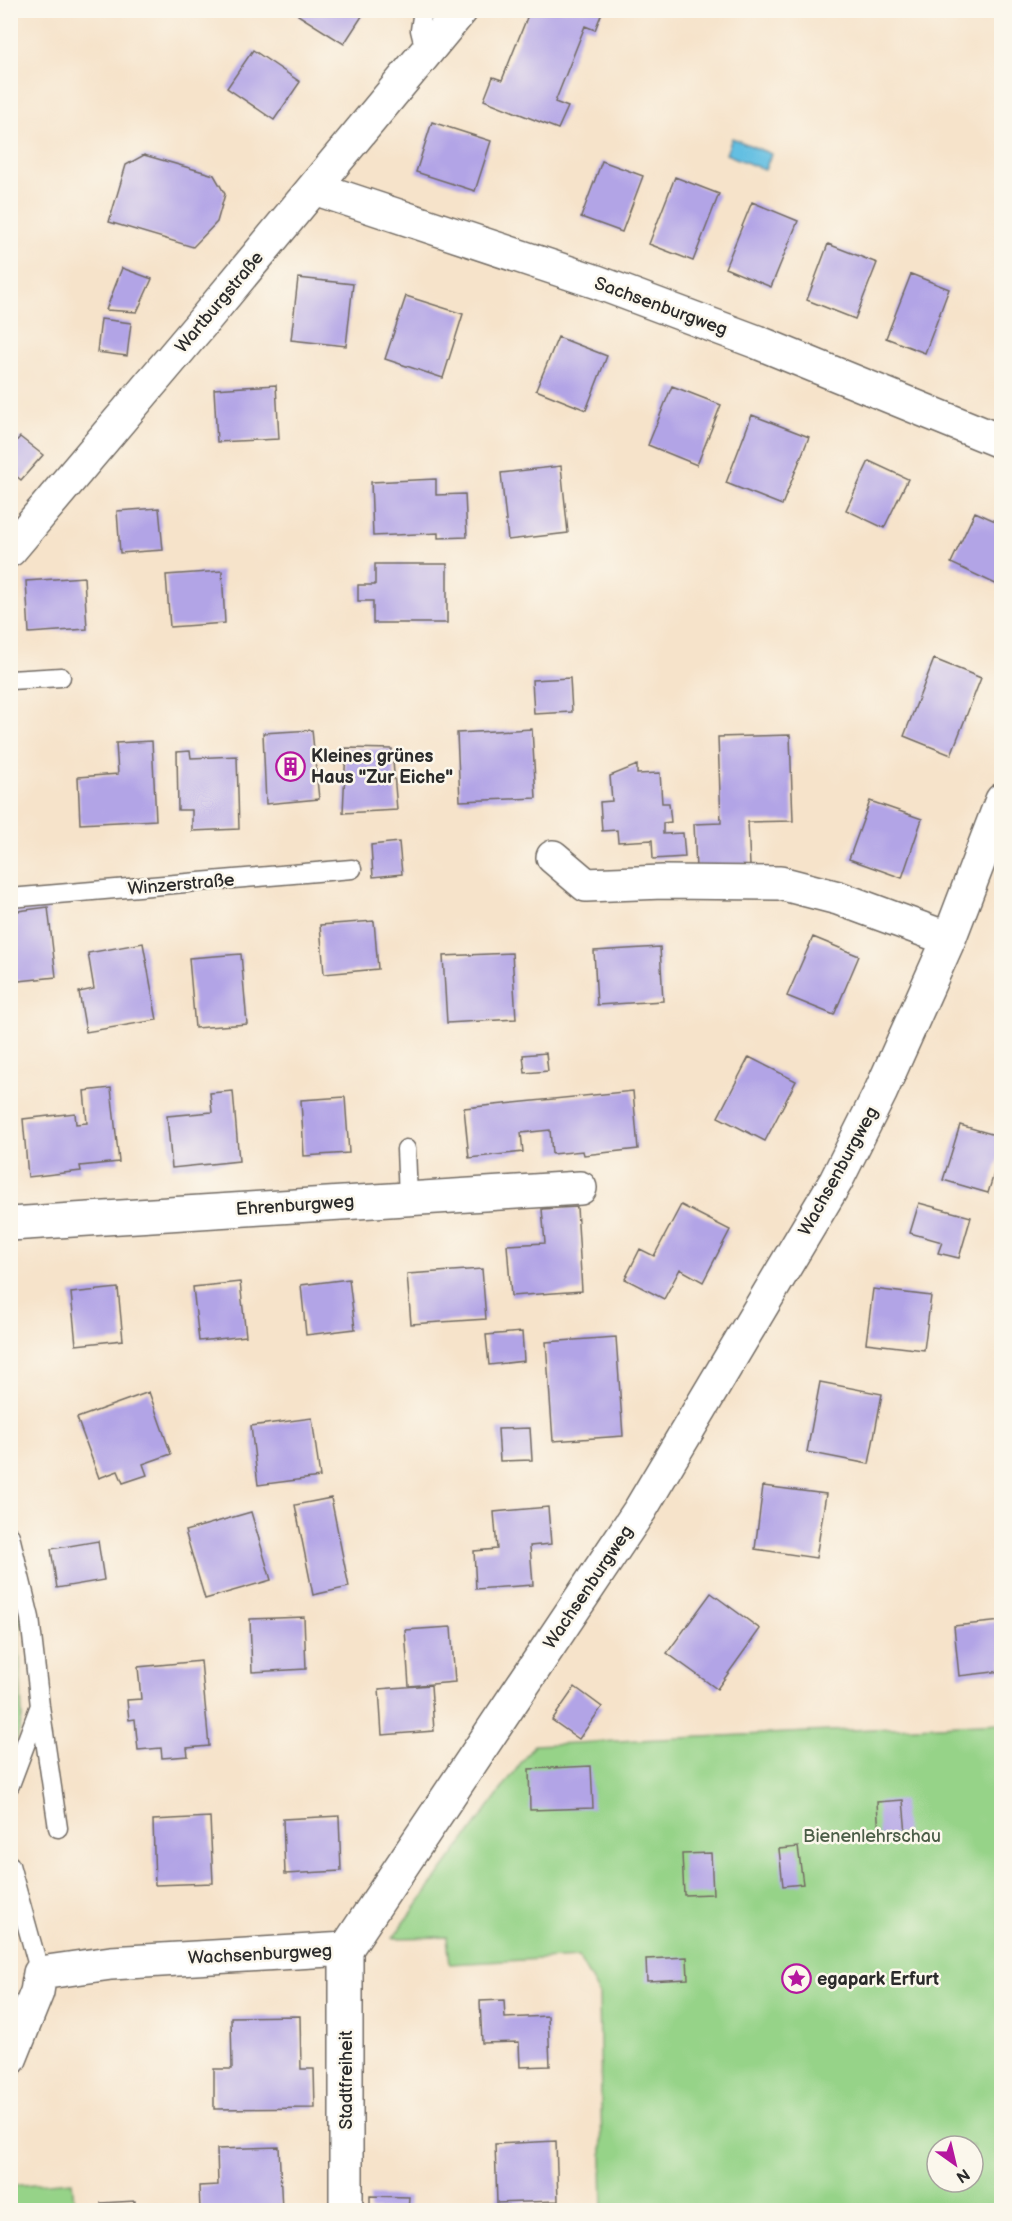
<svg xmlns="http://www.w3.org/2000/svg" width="1012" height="2221" font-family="'Balsamiq Sans',sans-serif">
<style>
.green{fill:#96d388;stroke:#607f5a;stroke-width:1.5;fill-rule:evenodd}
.water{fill:#64bfe2;stroke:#487586;stroke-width:1.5}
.building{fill:#b2a4e6}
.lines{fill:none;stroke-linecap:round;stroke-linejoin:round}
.lane-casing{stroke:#726b63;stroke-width:21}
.street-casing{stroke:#726b63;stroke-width:36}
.lane{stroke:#fff;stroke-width:18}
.street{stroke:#fff;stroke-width:33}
.labels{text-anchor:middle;stroke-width:5;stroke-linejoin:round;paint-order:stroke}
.street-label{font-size:18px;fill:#2b2b2b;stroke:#fbf7ec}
.poi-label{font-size:18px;font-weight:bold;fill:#2b2b2b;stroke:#fbf7ec;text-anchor:start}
.park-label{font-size:18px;fill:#4b5d47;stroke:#fbf7ec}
</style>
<rect width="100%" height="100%" fill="#fbf7ec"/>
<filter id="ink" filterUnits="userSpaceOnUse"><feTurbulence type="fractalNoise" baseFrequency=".0167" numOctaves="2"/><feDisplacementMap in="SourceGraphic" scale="12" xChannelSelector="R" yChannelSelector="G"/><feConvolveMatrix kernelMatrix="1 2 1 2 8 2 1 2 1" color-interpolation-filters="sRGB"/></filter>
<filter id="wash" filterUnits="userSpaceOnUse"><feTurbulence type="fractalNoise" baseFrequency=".008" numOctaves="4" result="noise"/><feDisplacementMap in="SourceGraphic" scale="24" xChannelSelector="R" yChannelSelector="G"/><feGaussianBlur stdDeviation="1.35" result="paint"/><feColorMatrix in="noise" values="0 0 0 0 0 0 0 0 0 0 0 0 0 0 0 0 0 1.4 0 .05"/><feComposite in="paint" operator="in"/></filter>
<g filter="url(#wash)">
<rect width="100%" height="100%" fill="#f6e3ca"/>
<path class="green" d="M 10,1588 L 19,1608 L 21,1619 L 19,1638 L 22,1719 L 10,1766 Z
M 1001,1723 L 1001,2210 L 603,2210 L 599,1994 L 578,1957 L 450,1964 L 447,1937 L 393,1938 L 534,1745 ZM 937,2146 L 973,2146 L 973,2182 L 937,2182 Z
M 72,2181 L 75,2210 L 11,2210 L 11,2186 Z"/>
<path class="water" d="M 732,138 L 771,154 L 765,170 L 726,154 Z"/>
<g id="blocks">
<path class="building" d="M 301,10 L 366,10 L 344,44 L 298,15 Z
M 530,10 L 603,10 L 595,30 L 585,26 L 555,102 L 568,107 L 558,129 L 484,100 L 493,77 L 502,80 Z
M 253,50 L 300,82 L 274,120 L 227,88 Z
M 432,122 L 491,141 L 475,191 L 416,172 Z
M 144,155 L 214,175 L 225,194 L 217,222 L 193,247 L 109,222 L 126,165 Z
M 602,161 L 643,176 L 622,232 L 581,217 Z
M 675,177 L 719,194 L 693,261 L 649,244 Z
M 752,202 L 798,221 L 771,287 L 725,268 Z
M 828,244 L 877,263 L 855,319 L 807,300 Z
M 122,268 L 152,279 L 137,312 L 106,310 Z
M 911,274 L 949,289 L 925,353 L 886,338 Z
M 298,278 L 353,284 L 346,346 L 291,340 Z
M 406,296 L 463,314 L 443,378 L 385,359 Z
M 101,319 L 131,323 L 127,356 L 97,352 Z
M 558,337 L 607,356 L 586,410 L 536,390 Z
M 276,385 L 279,439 L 217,442 L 214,389 Z
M 672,386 L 721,405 L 697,465 L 648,445 Z
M 752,415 L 809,437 L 782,505 L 726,483 Z
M 20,437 L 43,455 L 21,480 L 10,471 L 10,448 Z
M 869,461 L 908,479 L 884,528 L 846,510 Z
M 561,466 L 568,533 L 508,540 L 501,473 Z
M 436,479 L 436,495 L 465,494 L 467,537 L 438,538 L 438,533 L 373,536 L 371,482 Z
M 159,508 L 163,550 L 120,553 L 117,511 Z
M 975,512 L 1002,524 L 1002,587 L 951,563 Z
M 375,564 L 447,564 L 447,623 L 373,623 L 373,601 L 358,601 L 358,585 L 375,585 Z
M 222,571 L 225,623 L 170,627 L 166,575 Z
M 84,577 L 87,629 L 29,633 L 26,581 Z
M 934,659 L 981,678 L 951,755 L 904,736 Z
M 570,678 L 572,712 L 534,714 L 532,680 Z
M 532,729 L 536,798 L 460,801 L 457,733 Z
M 312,730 L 319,799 L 266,804 L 263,733 Z
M 790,735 L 793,821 L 748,822 L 750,866 L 696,869 L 694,824 L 721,823 L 718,737 Z
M 152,741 L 156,820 L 80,824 L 78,777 L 118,774 L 116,743 Z
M 346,748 L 392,749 L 397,810 L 343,813 Z
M 190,751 L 191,758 L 237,756 L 239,829 L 192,831 L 192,810 L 178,810 L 177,752 Z
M 637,765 L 637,774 L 660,773 L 662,803 L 669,803 L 671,822 L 663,823 L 663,834 L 683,833 L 685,857 L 653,859 L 652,840 L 618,842 L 617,830 L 602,831 L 600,802 L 612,801 L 610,776 Z
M 870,801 L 922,819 L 902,878 L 849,859 Z
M 399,842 L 402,874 L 373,877 L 371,845 Z
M 48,907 L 56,977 L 10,982 L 10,912 Z
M 374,921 L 378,969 L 324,974 L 320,925 Z
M 813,937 L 859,956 L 834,1015 L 787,996 Z
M 143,943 L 157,1020 L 86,1032 L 79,992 L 94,989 L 88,953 Z
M 660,947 L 663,1001 L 597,1005 L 594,951 Z
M 512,953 L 516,1019 L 447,1023 L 443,956 Z
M 241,954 L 247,1024 L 195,1028 L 189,958 Z
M 546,1053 L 548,1071 L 525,1073 L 523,1055 Z
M 749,1057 L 796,1081 L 765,1141 L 718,1117 Z
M 111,1088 L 119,1162 L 80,1166 L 81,1171 L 28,1177 L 23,1119 L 75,1113 L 76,1124 L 87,1123 L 84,1091 Z
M 233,1091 L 239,1161 L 172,1168 L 167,1116 L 212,1112 L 210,1093 Z
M 633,1091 L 638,1149 L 584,1155 L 583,1151 L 552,1154 L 550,1130 L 521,1133 L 523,1152 L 469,1158 L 464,1108 Z
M 345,1097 L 349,1153 L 304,1156 L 301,1100 Z
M 960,1125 L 1002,1137 L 1002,1148 L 988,1193 L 943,1180 Z
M 919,1203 L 971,1217 L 959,1258 L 938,1253 L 942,1242 L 910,1233 Z
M 681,1205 L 730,1230 L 703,1282 L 680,1269 L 664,1299 L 625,1279 L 640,1249 L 654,1256 Z
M 577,1207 L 582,1291 L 511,1296 L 507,1245 L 545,1243 L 542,1209 Z
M 482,1269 L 486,1319 L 411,1324 L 407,1274 Z
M 349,1279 L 355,1329 L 306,1335 L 301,1285 Z
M 240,1282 L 246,1336 L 199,1341 L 193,1287 Z
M 118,1288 L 123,1340 L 76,1345 L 71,1293 Z
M 873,1289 L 931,1296 L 924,1350 L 866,1343 Z
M 522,1332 L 524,1361 L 489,1365 L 486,1335 Z
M 616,1337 L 623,1436 L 553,1441 L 546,1342 Z
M 820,1382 L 882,1394 L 869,1464 L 807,1452 Z
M 149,1392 L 171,1454 L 143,1464 L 147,1475 L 123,1483 L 118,1471 L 99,1478 L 77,1418 Z
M 312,1418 L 320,1477 L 258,1485 L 251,1426 Z
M 530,1428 L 532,1460 L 500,1461 L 498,1429 Z
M 763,1486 L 826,1494 L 816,1558 L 755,1549 Z
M 331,1498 L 349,1587 L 313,1595 L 295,1505 Z
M 548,1507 L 551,1544 L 530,1546 L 533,1585 L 476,1589 L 474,1551 L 497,1549 L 494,1512 Z
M 251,1512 L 271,1580 L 205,1599 L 185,1531 Z
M 98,1541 L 104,1580 L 57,1588 L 51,1549 Z
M 711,1593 L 760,1629 L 717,1689 L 667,1653 Z
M 304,1617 L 306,1669 L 252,1672 L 250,1619 Z
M 1002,1621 L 1002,1671 L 959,1676 L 954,1626 Z
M 451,1627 L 455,1682 L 409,1686 L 405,1630 Z
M 201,1661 L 209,1746 L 187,1748 L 188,1756 L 162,1758 L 161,1748 L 138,1750 L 135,1719 L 129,1720 L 127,1700 L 141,1699 L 138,1667 Z
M 431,1685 L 434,1731 L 382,1735 L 379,1689 Z
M 575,1687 L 602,1707 L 579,1739 L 552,1720 Z
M 591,1766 L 593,1808 L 530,1810 L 529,1769 Z
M 903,1800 L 906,1834 L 879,1836 L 877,1802 Z
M 339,1816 L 341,1871 L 285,1874 L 283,1819 Z
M 210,1817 L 213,1883 L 155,1885 L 153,1820 Z
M 798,1847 L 803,1884 L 783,1886 L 779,1849 Z
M 711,1853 L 713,1894 L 684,1895 L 682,1854 Z
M 687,1957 L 688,1979 L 647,1981 L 646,1959 Z
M 504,2000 L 505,2018 L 548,2016 L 550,2066 L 520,2067 L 519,2042 L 482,2043 L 480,2001 Z
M 300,2016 L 301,2069 L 314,2069 L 315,2108 L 214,2109 L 214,2069 L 232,2069 L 231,2017 Z
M 556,2141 L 558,2201 L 497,2203 L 495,2144 Z
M 279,2147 L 282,2210 L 200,2210 L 199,2186 L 218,2185 L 217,2149 Z
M 370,2196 L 409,2197 L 408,2210 L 370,2210 Z
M 135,2201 L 135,2210 L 101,2210 L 101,2203 Z"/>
</g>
</g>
<g filter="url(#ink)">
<use href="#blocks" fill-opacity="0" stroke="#726b63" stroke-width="1.5"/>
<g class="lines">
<defs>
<path id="lane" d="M 423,10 L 420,30 L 426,54
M 10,680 L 61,677
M 10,898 L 352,869
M 406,1149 L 408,1198
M 10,1536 L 30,1618 L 40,1706 L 58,1828
M 10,1785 L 39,1708
M 10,1865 L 40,1973"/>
<path id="street" d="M 314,188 L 597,282 L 757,342 L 1002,442
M 10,550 L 201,324 L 461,10
M 553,857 L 586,885 L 663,882 L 780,883 L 838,898 L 949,939
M 10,1224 L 580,1188
M 346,1949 L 640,1510 L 836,1181 L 881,1091 L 949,939 L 1002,800
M 346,1949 L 346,2210
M 10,2059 L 37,1992 L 40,1973 L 111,1963 L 346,1949"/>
</defs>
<use href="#lane" class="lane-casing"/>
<use href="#street" class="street-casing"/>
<use href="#lane" class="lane"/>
<use href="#street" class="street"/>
</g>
</g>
<defs>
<symbol id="building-ring" viewBox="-11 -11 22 22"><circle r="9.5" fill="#fbf7ec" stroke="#b5179e" stroke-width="1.5"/><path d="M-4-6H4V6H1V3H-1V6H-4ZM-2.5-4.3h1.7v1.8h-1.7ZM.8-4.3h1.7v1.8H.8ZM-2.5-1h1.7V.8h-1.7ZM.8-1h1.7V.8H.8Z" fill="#b5179e"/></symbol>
<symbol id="sight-ring" viewBox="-11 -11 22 22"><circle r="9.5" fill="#fbf7ec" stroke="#b5179e" stroke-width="1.5"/><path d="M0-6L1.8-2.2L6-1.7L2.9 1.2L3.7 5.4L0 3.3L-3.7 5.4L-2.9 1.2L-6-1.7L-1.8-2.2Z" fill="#b5179e"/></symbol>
</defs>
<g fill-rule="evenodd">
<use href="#building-ring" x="274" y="750" width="33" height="33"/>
<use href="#sight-ring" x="780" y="1962" width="33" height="33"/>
</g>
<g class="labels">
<g class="street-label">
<text transform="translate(219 302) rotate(-50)" y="6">Wartburgstraße</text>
<text transform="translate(661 306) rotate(20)" y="6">Sachsenburgweg</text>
<text transform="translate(181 884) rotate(-5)" y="6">Winzerstraße</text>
<text transform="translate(838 1171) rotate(-61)" y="6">Wachsenburgweg</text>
<text transform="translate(295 1205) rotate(-4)" y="6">Ehrenburgweg</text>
<text transform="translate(588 1587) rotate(-56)" y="6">Wachsenburgweg</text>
<text transform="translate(260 1954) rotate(-3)" y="6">Wachsenburgweg</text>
<text transform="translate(346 2080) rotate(-90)" y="6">Stadtfreiheit</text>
</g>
<g class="poi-label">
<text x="311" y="762">Kleines grünes<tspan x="311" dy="21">Haus "Zur Eiche"</tspan></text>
<text x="817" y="1985">egapark Erfurt</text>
</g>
<g class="park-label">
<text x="872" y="1842">Bienenlehrschau</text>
</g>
</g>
<rect width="1012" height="2221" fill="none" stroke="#fbf7ec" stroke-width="36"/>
<g transform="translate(955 2164) rotate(146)"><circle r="28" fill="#fbf7ec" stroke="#a8a59f" stroke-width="1.5"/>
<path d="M0-4.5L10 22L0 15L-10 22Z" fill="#b5179e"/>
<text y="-9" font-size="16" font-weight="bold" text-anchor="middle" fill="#2b2b2b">N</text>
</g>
</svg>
